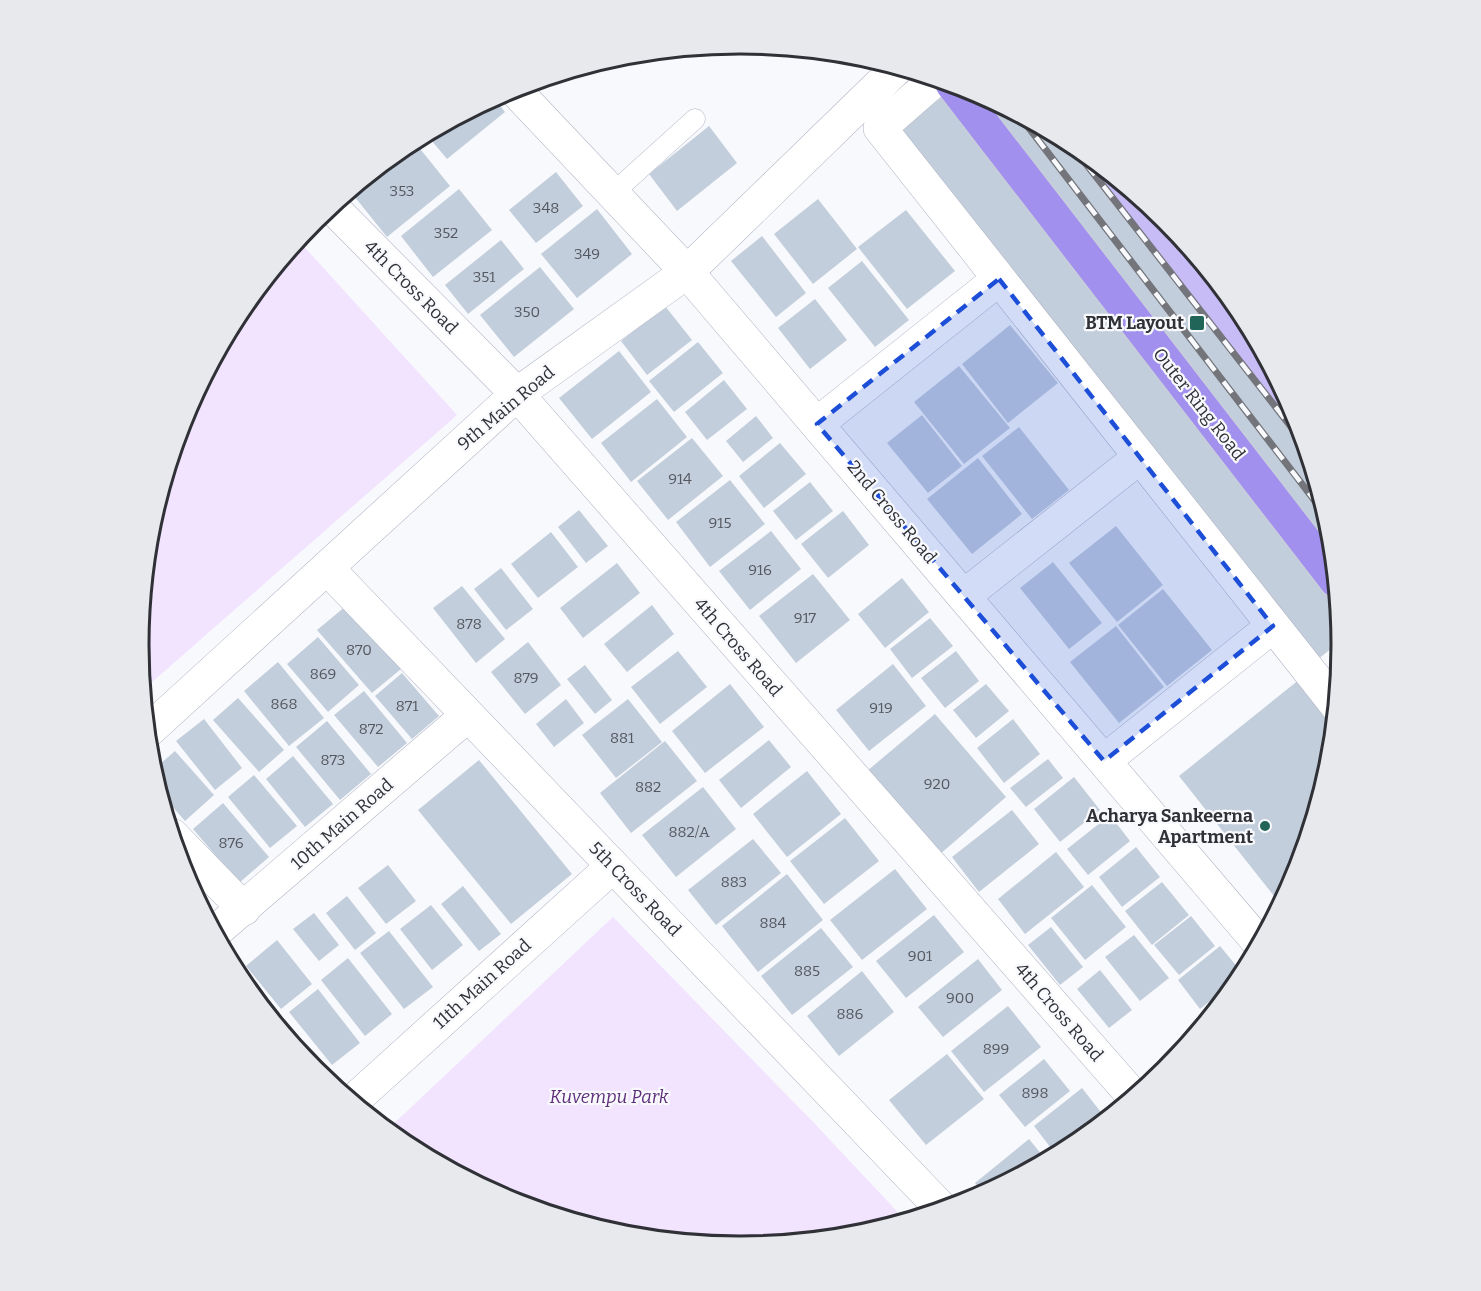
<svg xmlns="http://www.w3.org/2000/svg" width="1481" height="1291" font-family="Bitter,serif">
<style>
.green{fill:#f2e3fe}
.building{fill:#c3cedc}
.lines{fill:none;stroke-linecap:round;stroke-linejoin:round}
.lane-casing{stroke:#adb2c2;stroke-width:21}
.street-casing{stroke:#adb2c2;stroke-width:34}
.secondary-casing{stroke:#adb2c2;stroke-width:34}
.primary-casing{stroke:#d5d6d7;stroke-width:34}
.highway-casing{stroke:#d5d6d7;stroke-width:34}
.lane{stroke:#fff;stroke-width:20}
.street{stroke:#fff;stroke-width:33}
.secondary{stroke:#fff;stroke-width:33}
.primary{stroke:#c7bcf5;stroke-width:33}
.highway{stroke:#a290ee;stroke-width:33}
.rail-casing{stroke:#73757a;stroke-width:7}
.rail{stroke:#f8f9fc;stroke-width:4.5;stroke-dasharray:14;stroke-linecap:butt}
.marked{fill:#1d4ed8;fill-opacity:0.2;stroke:#1d4ed8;stroke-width:4.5;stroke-dasharray:12 8;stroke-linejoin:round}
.poi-dot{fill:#206557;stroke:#f8f9fc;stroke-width:2}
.labels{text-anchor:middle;stroke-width:4.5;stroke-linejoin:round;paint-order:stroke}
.number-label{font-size:15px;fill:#545860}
.street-label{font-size:18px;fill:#2f3137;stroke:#f8f9fc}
.poi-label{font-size:18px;font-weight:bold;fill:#2f3137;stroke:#f8f9fc;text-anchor:end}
.park-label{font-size:18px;font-style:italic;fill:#5f2f7c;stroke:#f8f9fc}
.rim{fill:none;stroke:#2f3137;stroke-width:3}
</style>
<rect width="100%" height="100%" fill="#f8f9fc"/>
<path class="green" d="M 298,240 L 457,415 L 143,690 L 139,645 L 150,528 L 184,415 L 240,311 Z
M 613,917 L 815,1124 L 906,1221 L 858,1236 L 740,1247 L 623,1236 L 510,1202 L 406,1146 L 387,1130 Z"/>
<path class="building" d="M 957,85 L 971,89 L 1075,145 L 1166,220 L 1241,311 L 1297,415 L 1331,528 L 1342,640 L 1312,664 L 898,131 Z
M 494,98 L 505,112 L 447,159 L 426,134 Z
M 709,126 L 737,163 L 677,211 L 649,174 Z
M 417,145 L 450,186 L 387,237 L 354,196 Z
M 556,172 L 583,206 L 536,243 L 509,210 Z
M 459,189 L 492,230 L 433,277 L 401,236 Z
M 818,199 L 857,249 L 813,284 L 774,234 Z
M 597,209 L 632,254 L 577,298 L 541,254 Z
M 906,210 L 955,271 L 907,309 L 858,247 Z
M 762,236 L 806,293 L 776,317 L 731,261 Z
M 501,240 L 524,269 L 468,314 L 445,285 Z
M 862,261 L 909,320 L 875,347 L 828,288 Z
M 540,267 L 574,309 L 514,357 L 480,315 Z
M 815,299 L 847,340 L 810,369 L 778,328 Z
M 665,306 L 692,340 L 647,375 L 621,341 Z
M 1010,325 L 1058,383 L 1008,423 L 962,364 Z
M 698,342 L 723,373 L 674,412 L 649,381 Z
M 619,351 L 651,392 L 592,439 L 559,398 Z
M 959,366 L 1010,428 L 964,464 L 914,402 Z
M 724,380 L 747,409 L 707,440 L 685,412 Z
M 657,399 L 687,437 L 631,482 L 601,443 Z
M 922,415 L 962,466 L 928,493 L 887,443 Z
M 756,416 L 773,438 L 743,462 L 726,441 Z
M 1019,427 L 1069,490 L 1032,519 L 982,456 Z
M 692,438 L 723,476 L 668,520 L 637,481 Z
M 780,443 L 806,474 L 764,508 L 739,476 Z
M 978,458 L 1022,514 L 972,554 L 927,499 Z
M 730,480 L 765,524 L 710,567 L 676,522 Z
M 810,482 L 833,511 L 796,540 L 773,511 Z
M 579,510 L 608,546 L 586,563 L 558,527 Z
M 843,511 L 869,545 L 828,578 L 801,544 Z
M 1116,526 L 1163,585 L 1117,622 L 1069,563 Z
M 771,531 L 801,569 L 750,610 L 719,571 Z
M 551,532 L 578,567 L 538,598 L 511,564 Z
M 1053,562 L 1102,623 L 1069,649 L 1020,588 Z
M 617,563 L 640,593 L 583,638 L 560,608 Z
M 501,568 L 533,609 L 506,630 L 474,589 Z
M 813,574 L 850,620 L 796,663 L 759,616 Z
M 902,578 L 929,612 L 885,648 L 858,614 Z
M 462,586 L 505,639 L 476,663 L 433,608 Z
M 1163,589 L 1212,650 L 1167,686 L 1118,625 Z
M 652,605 L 674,634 L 627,672 L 604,644 Z
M 346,606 L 401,669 L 372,693 L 317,630 Z
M 930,618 L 953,646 L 912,678 L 890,649 Z
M 1116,626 L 1164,687 L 1119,723 L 1070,662 Z
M 318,637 L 359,685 L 328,712 L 287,664 Z
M 528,642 L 561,685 L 525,714 L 491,672 Z
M 678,651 L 707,687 L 660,724 L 631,687 Z
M 956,651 L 979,681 L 945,708 L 921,678 Z
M 278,662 L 324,718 L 289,746 L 244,691 Z
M 893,664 L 926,706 L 869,751 L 836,710 Z
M 585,665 L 612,700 L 595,714 L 567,679 Z
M 402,673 L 439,716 L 412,739 L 375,696 Z
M 1305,675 L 1336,714 L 1331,763 L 1297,876 L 1274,896 L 1179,776 Z
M 730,684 L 764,727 L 705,773 L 672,731 Z
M 986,684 L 1009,711 L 976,738 L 953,710 Z
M 364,691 L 407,743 L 378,767 L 334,715 Z
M 238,698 L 284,750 L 259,772 L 213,720 Z
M 566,699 L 584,723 L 554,747 L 536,724 Z
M 628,699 L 662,742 L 616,778 L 582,735 Z
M 935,714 L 1006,797 L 939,855 L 867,771 Z
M 204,719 L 242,768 L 215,790 L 176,741 Z
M 1013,719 L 1040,754 L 1004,783 L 977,748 Z
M 327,721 L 371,774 L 340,800 L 296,747 Z
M 769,740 L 791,767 L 741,808 L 719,780 Z
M 665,741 L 697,781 L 631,833 L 600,793 Z
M 175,751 L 214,795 L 185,821 L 158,790 L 152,771 Z
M 293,756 L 333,804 L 305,827 L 266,779 Z
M 1048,759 L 1063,778 L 1026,807 L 1010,788 Z
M 479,760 L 572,874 L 511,924 L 418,810 Z
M 807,771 L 841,814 L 787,857 L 753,814 Z
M 254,775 L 297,826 L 270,848 L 228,797 Z
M 1074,777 L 1100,810 L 1060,842 L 1034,809 Z
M 703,787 L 736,829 L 676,877 L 642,835 Z
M 223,803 L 269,857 L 239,883 L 193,829 Z
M 1012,810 L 1039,844 L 979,892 L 952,857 Z
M 1110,815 L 1130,841 L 1088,875 L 1067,849 Z
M 845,818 L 879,861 L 824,904 L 790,861 Z
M 753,839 L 781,873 L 716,925 L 688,890 Z
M 1136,847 L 1160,877 L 1122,907 L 1099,877 Z
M 1056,852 L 1084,887 L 1025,934 L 998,899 Z
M 388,865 L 416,901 L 386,924 L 358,888 Z
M 895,869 L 927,909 L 862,960 L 830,920 Z
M 787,874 L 823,920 L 758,972 L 722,926 Z
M 1162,882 L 1189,915 L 1152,945 L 1125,911 Z
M 1092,885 L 1126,927 L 1085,960 L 1051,918 Z
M 463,886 L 501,934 L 479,951 L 441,904 Z
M 347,896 L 376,933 L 355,950 L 326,913 Z
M 431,905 L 463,945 L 432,970 L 400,929 Z
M 314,913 L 339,945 L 319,961 L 293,929 Z
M 934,915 L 964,952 L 906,998 L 876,961 Z
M 1191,916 L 1215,946 L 1179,975 L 1154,945 Z
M 1051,927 L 1083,967 L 1060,985 L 1028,945 Z
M 821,928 L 853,967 L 792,1015 L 761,976 Z
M 389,931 L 433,987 L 404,1009 L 360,953 Z
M 1134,935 L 1169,978 L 1140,1001 L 1105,957 Z
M 277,940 L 312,984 L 281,1009 L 246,966 Z
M 1220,946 L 1243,974 L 1200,1009 L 1178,980 Z
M 348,958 L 392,1014 L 365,1036 L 321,980 Z
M 978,959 L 1002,990 L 943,1037 L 918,1007 Z
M 1100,970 L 1132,1010 L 1109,1028 L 1077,989 Z
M 862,971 L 894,1012 L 839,1056 L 807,1016 Z
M 246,972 L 280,1013 L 272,1019 L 240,980 L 239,978 Z
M 318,989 L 360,1043 L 332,1065 L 289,1012 Z
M 1008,1006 L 1041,1047 L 984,1092 L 951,1051 Z
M 285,1020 L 329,1075 L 324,1079 L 315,1071 L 278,1026 Z
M 947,1054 L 984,1099 L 926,1145 L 889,1100 Z
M 1044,1059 L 1070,1091 L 1025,1127 L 999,1095 Z
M 1082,1088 L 1107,1120 L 1075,1146 L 1057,1156 L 1034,1126 Z
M 1029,1139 L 1047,1161 L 984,1194 L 975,1183 Z"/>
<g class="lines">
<defs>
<path id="lane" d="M 613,193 L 695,119"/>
<path id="street" d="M 513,88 L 687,272 L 1260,944
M 331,206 L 517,394 L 1134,1097
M 817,424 L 999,279
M 327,568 L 943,1210
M 964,596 L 1140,457
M 147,732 L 517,394 L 687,272 L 898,67
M 1104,761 L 1273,626
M 172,835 L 244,909
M 215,932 L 468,715
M 352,1102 L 613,866"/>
<path id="secondary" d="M 936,79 L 880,128 L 1337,706"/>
<path id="primary" d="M 1112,176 L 1286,396"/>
<path id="highway" d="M 952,84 L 1336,581"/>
</defs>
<use href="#lane" class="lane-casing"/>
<use href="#street" class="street-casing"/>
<use href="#secondary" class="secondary-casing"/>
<use href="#primary" class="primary-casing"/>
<use href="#highway" class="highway-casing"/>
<use href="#lane" class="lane"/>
<use href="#street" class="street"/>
<use href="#secondary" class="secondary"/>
<use href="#primary" class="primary"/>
<use href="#highway" class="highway"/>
<defs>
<path id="rail" d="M 1019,115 L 1328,518
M 1069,142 L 1306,446"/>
</defs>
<use href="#rail" class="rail-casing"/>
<use href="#rail" class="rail"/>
</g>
<path class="marked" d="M 999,279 L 1273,626 L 1104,761 L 817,424 Z"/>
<g class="poi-dot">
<rect x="1189" y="315" width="16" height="16" rx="3"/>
<circle cx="1265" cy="826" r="6"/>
</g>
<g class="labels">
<g class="number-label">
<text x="402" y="196">353</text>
<text x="546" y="213">348</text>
<text x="446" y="238">352</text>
<text x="587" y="259">349</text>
<text x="484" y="282">351</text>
<text x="527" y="317">350</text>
<text x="680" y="484">914</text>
<text x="720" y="528">915</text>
<text x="760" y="575">916</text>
<text x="805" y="623">917</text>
<text x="469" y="629">878</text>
<text x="359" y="655">870</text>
<text x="323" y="679">869</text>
<text x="526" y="683">879</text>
<text x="284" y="709">868</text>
<text x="407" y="711">871</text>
<text x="881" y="713">919</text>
<text x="371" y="734">872</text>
<text x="622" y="743">881</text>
<text x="333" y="765">873</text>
<text x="937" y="789">920</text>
<text x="648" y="792">882</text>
<text x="689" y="837">882/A</text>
<text x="231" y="848">876</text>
<text x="734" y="887">883</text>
<text x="773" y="928">884</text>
<text x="920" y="961">901</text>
<text x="807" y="976">885</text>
<text x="960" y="1003">900</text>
<text x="850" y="1019">886</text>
<text x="996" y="1054">899</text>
<text x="1035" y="1098">898</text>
</g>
<g class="street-label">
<text transform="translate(411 287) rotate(45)" y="6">4th Cross Road</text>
<text transform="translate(1199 404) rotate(52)" y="6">Outer Ring Road</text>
<text transform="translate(506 408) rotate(-40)" y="6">9th Main Road</text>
<text transform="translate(892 512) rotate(50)" y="6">2nd Cross Road</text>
<text transform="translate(738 647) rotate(49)" y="6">4th Cross Road</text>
<text transform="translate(342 824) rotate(-41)" y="6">10th Main Road</text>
<text transform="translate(635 889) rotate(46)" y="6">5th Cross Road</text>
<text transform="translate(482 984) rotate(-42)" y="6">11th Main Road</text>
<text transform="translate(1059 1012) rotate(49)" y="6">4th Cross Road</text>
</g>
<g class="poi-label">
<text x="1184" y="329">BTM Layout</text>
<text x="1253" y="822">Acharya Sankeerna<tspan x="1253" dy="21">Apartment</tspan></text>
</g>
<g class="park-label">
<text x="609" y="1103">Kuvempu Park</text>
</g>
</g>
<path d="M0 0H1481V1291H0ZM149 645a591 591 0 1 1 1182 0a591 591 0 1 1-1182 0Z" fill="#e8e9ec" fill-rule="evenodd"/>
<path class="rim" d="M149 645a591 591 0 1 1 1182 0a591 591 0 1 1-1182 0Z"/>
</svg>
